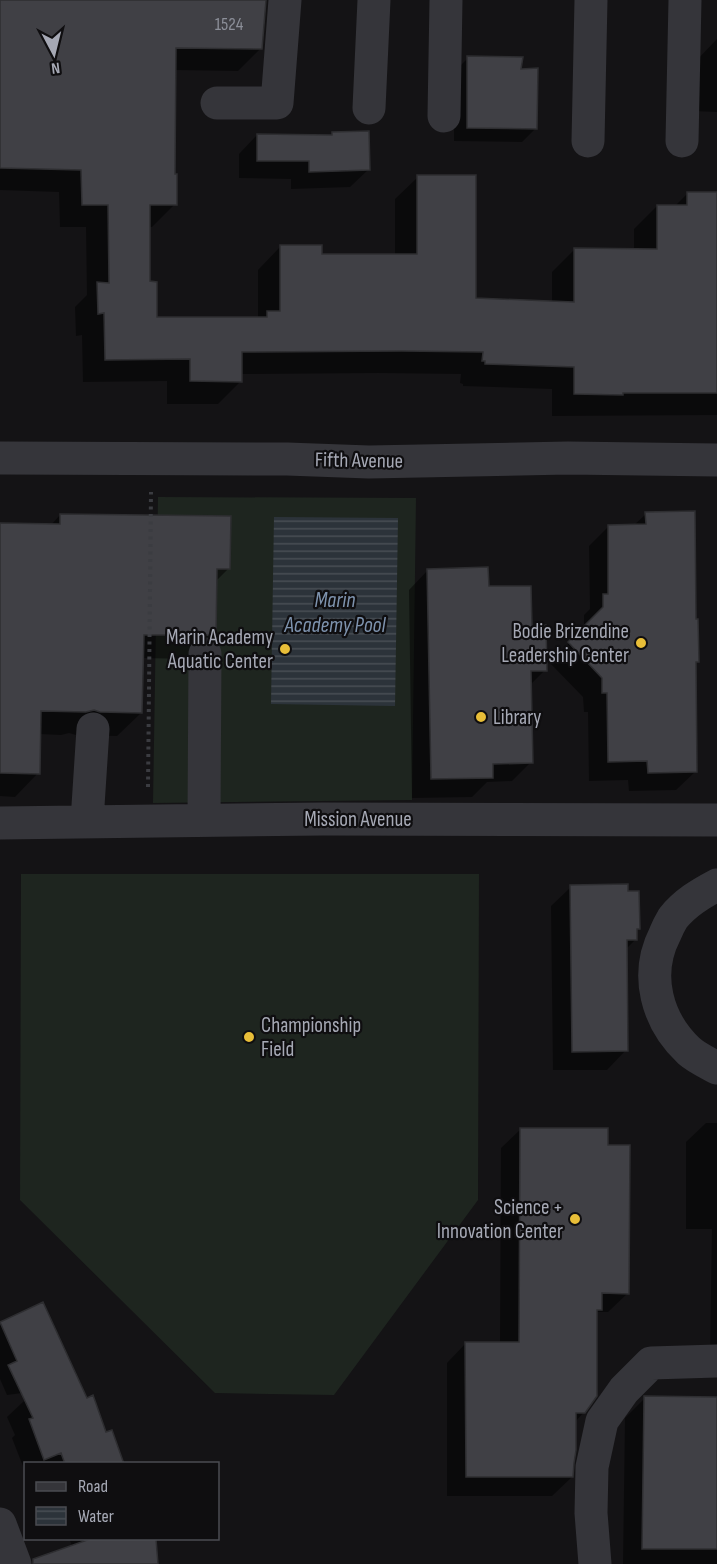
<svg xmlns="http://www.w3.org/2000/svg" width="717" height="1564" font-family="'Sofia Sans Condensed',sans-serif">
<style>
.grass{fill:#1e251f}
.water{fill:url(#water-rules)}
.shadow{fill:#0007}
.building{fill:#404045;stroke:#2e2e31;stroke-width:1.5}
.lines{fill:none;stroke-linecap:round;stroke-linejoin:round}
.path{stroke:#3b3c41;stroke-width:4;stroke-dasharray:3 4.5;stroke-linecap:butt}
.minor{stroke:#35353a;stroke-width:33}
.poi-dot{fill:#e8be38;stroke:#0f0e10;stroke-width:2}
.labels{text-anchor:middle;stroke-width:4.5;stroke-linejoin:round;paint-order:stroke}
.number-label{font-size:18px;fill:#8c8f99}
.street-label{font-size:21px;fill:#a6a9b5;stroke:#0f0e10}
.poi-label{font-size:21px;fill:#a6a9b5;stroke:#0f0e10;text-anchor:end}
.water-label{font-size:22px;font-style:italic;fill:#7e93ae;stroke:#0f0e10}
</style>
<defs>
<pattern id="water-rules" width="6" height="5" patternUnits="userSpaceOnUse" patternTransform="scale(1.5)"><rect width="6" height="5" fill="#2c333a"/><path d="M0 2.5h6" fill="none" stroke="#484e54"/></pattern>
</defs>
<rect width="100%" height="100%" fill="#141315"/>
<path class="grass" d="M 158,497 L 416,498 L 412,800 L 153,803 Z
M 21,874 L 479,874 L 478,1200 L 334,1395 L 215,1393 L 20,1200 Z"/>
<path class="water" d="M 274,517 L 398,518 L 395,706 L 271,704 Z"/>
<path class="shadow" d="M 0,0 L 265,0 L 261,48 L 238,71 L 174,70 L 175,204 L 152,227 L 148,227 L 149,283 L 156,318 L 258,319 L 258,270 L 280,247 L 321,256 L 395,256 L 395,199 L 418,177 L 475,300 L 552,303 L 552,272 L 575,249 L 634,250 L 634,229 L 657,206 L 675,206 L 688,193 L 717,194 L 717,415 L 552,416 L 552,389 L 463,386 L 463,384 L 460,383 L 461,374 L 378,373 L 241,374 L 241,381 L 218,404 L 167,404 L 167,381 L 83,382 L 82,335 L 76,336 L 75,307 L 87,295 L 86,227 L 60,227 L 59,192 L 0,190 Z
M 717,39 L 717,112 L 692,111 L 695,62 Z
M 468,58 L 520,70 L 536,128 L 522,142 L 454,141 L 454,72 Z
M 332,134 L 369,169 L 350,187 L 291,189 L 291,179 L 239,178 L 239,154 L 257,135 L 330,137 Z
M 646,514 L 694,621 L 697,661 L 694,664 L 696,771 L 676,790 L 629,791 L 628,780 L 589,781 L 588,712 L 584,712 L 583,697 L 550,663 L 584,628 L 584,615 L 590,609 L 589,546 L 608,527 L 633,526 Z
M 60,515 L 228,569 L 215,582 L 214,636 L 191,659 L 142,658 L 141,713 L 117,736 L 76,735 L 69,733 L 61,735 L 39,734 L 38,773 L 15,797 L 0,796 L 0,524 L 51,525 Z
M 428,570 L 488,588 L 530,628 L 545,670 L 530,685 L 531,762 L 512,781 L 487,782 L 472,797 L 412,798 L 409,590 Z
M 571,887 L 639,928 L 636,931 L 636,939 L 625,950 L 626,1050 L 607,1070 L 553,1070 L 551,906 Z
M 706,1123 L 717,1123 L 717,1351 L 710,1351 L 712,1229 L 686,1229 L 686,1142 Z
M 521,1129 L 607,1146 L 628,1293 L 608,1312 L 597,1312 L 595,1314 L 584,1412 L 575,1422 L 572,1477 L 552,1496 L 447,1496 L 447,1363 L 466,1343 L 500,1343 L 501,1148 Z
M 42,1304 L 86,1400 L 123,1464 L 26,1464 L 26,1474 L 12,1438 L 15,1435 L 7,1417 L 24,1401 L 22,1393 L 7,1395 L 0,1379 L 0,1323 Z
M 644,1399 L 717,1399 L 717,1564 L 623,1564 L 625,1418 Z
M 69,1538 L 155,1538 L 156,1564 L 54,1564 L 72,1546 Z"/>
<path class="building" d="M 0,0 L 266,0 L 262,49 L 176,48 L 175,174 L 177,174 L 177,205 L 150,205 L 150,281 L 157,282 L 157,317 L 267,317 L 267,311 L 280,311 L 280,245 L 322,245 L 322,254 L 417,254 L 417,175 L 476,175 L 476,298 L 574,302 L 574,248 L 657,249 L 657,205 L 687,205 L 687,192 L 717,192 L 717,393 L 623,393 L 623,395 L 574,394 L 574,367 L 485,364 L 485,361 L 482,361 L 483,352 L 402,351 L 242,352 L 242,382 L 190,381 L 190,359 L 105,360 L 104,313 L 98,314 L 97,282 L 109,283 L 108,205 L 82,205 L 81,170 L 0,168 Z
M 467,56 L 523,57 L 521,69 L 538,68 L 537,129 L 467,128 Z
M 369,131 L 370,170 L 309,172 L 309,161 L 257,161 L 257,134 L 332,135 L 332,132 Z
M 695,511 L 696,619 L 698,619 L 699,662 L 696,662 L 697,772 L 648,773 L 647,761 L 608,762 L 607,693 L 602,693 L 602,678 L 568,642 L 603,607 L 603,594 L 608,594 L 608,525 L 646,524 L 645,512 Z
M 60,514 L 231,516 L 230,569 L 217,569 L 216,637 L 206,635 L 144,635 L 142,713 L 100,712 L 94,710 L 86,712 L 41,711 L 40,774 L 0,773 L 0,523 L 60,524 Z
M 488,567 L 489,586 L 531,586 L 532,626 L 546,625 L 547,671 L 531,671 L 533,763 L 493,764 L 493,778 L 431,779 L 427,569 Z
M 628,884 L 628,891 L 639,891 L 640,929 L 637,929 L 637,940 L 627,940 L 628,1051 L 572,1052 L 570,885 Z
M 520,1128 L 608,1128 L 608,1145 L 630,1145 L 629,1294 L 602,1293 L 602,1310 L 597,1310 L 597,1396 L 585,1413 L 576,1413 L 576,1450 L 574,1463 L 573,1477 L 466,1477 L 465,1342 L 519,1342 Z
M 43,1302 L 87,1398 L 93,1395 L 106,1432 L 112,1430 L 124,1464 L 65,1464 L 61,1453 L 44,1460 L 29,1419 L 33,1418 L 8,1365 L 17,1361 L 0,1322 Z
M 644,1396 L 717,1397 L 717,1549 L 642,1549 Z
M 90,1539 L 156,1539 L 158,1564 L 33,1564 L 33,1559 Z"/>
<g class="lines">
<path class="path" d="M 148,787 L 151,492"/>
<path class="minor" d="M 217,103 L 277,103 L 285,0
M 369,108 L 374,0
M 444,116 L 446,0
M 588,141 L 591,0
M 682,141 L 685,0
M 0,458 L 287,459 L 369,462 L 568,458 L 717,460
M 204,820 L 205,654
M 87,821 L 93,729
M 0,823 L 323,819 L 717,820
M 717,885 C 700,894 685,903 673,918 C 670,923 667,929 665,934 C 644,975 657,1021 689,1051 C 697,1058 708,1063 717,1068
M 0,1524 L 15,1564
M 595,1564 L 591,1513 L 592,1467 L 602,1421 L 624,1390 L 651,1363 L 717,1361"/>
</g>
<g class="poi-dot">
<circle cx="641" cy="643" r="6"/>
<circle cx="285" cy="649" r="6"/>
<circle cx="481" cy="717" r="6"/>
<circle cx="249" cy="1037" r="6"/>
<circle cx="575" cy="1219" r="6"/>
</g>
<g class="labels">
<g class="number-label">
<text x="229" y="30">1524</text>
</g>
<g class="street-label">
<text transform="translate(359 460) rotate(1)" y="7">Fifth Avenue</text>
<text x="358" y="826">Mission Avenue</text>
</g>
<g class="poi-label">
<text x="629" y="638">Bodie Brizendine<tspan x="629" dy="24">Leadership Center</tspan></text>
<text x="273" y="644">Marin Academy<tspan x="273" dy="24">Aquatic Center</tspan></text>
<text x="493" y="724" text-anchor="start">Library</text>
<text x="261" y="1032" text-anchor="start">Championship<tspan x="261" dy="24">Field</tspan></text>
<text x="563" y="1214">Science +<tspan x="563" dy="24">Innovation Center</tspan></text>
</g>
<g class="water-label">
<text x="335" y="607">Marin<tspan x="335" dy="25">Academy Pool</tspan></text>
</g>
</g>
<rect x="24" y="1462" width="195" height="78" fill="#0f0e10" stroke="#4b4c52" stroke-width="1.5"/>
<rect x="36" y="1482" width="30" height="9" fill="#35353a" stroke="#4b4c52" stroke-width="1.5"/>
<text x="78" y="1492" font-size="18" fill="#a6a9b5">Road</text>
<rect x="36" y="1507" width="30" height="18" fill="url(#water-rules)" stroke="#4b4c52" stroke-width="1.5"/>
<text x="78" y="1522" font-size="18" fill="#a6a9b5">Water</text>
<g transform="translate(54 54) rotate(173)" stroke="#0f0e10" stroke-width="4.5" paint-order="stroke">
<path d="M0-4.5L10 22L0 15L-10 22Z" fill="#a6a9b5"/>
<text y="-9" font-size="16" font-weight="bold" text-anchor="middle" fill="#a6a9b5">N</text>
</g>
</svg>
